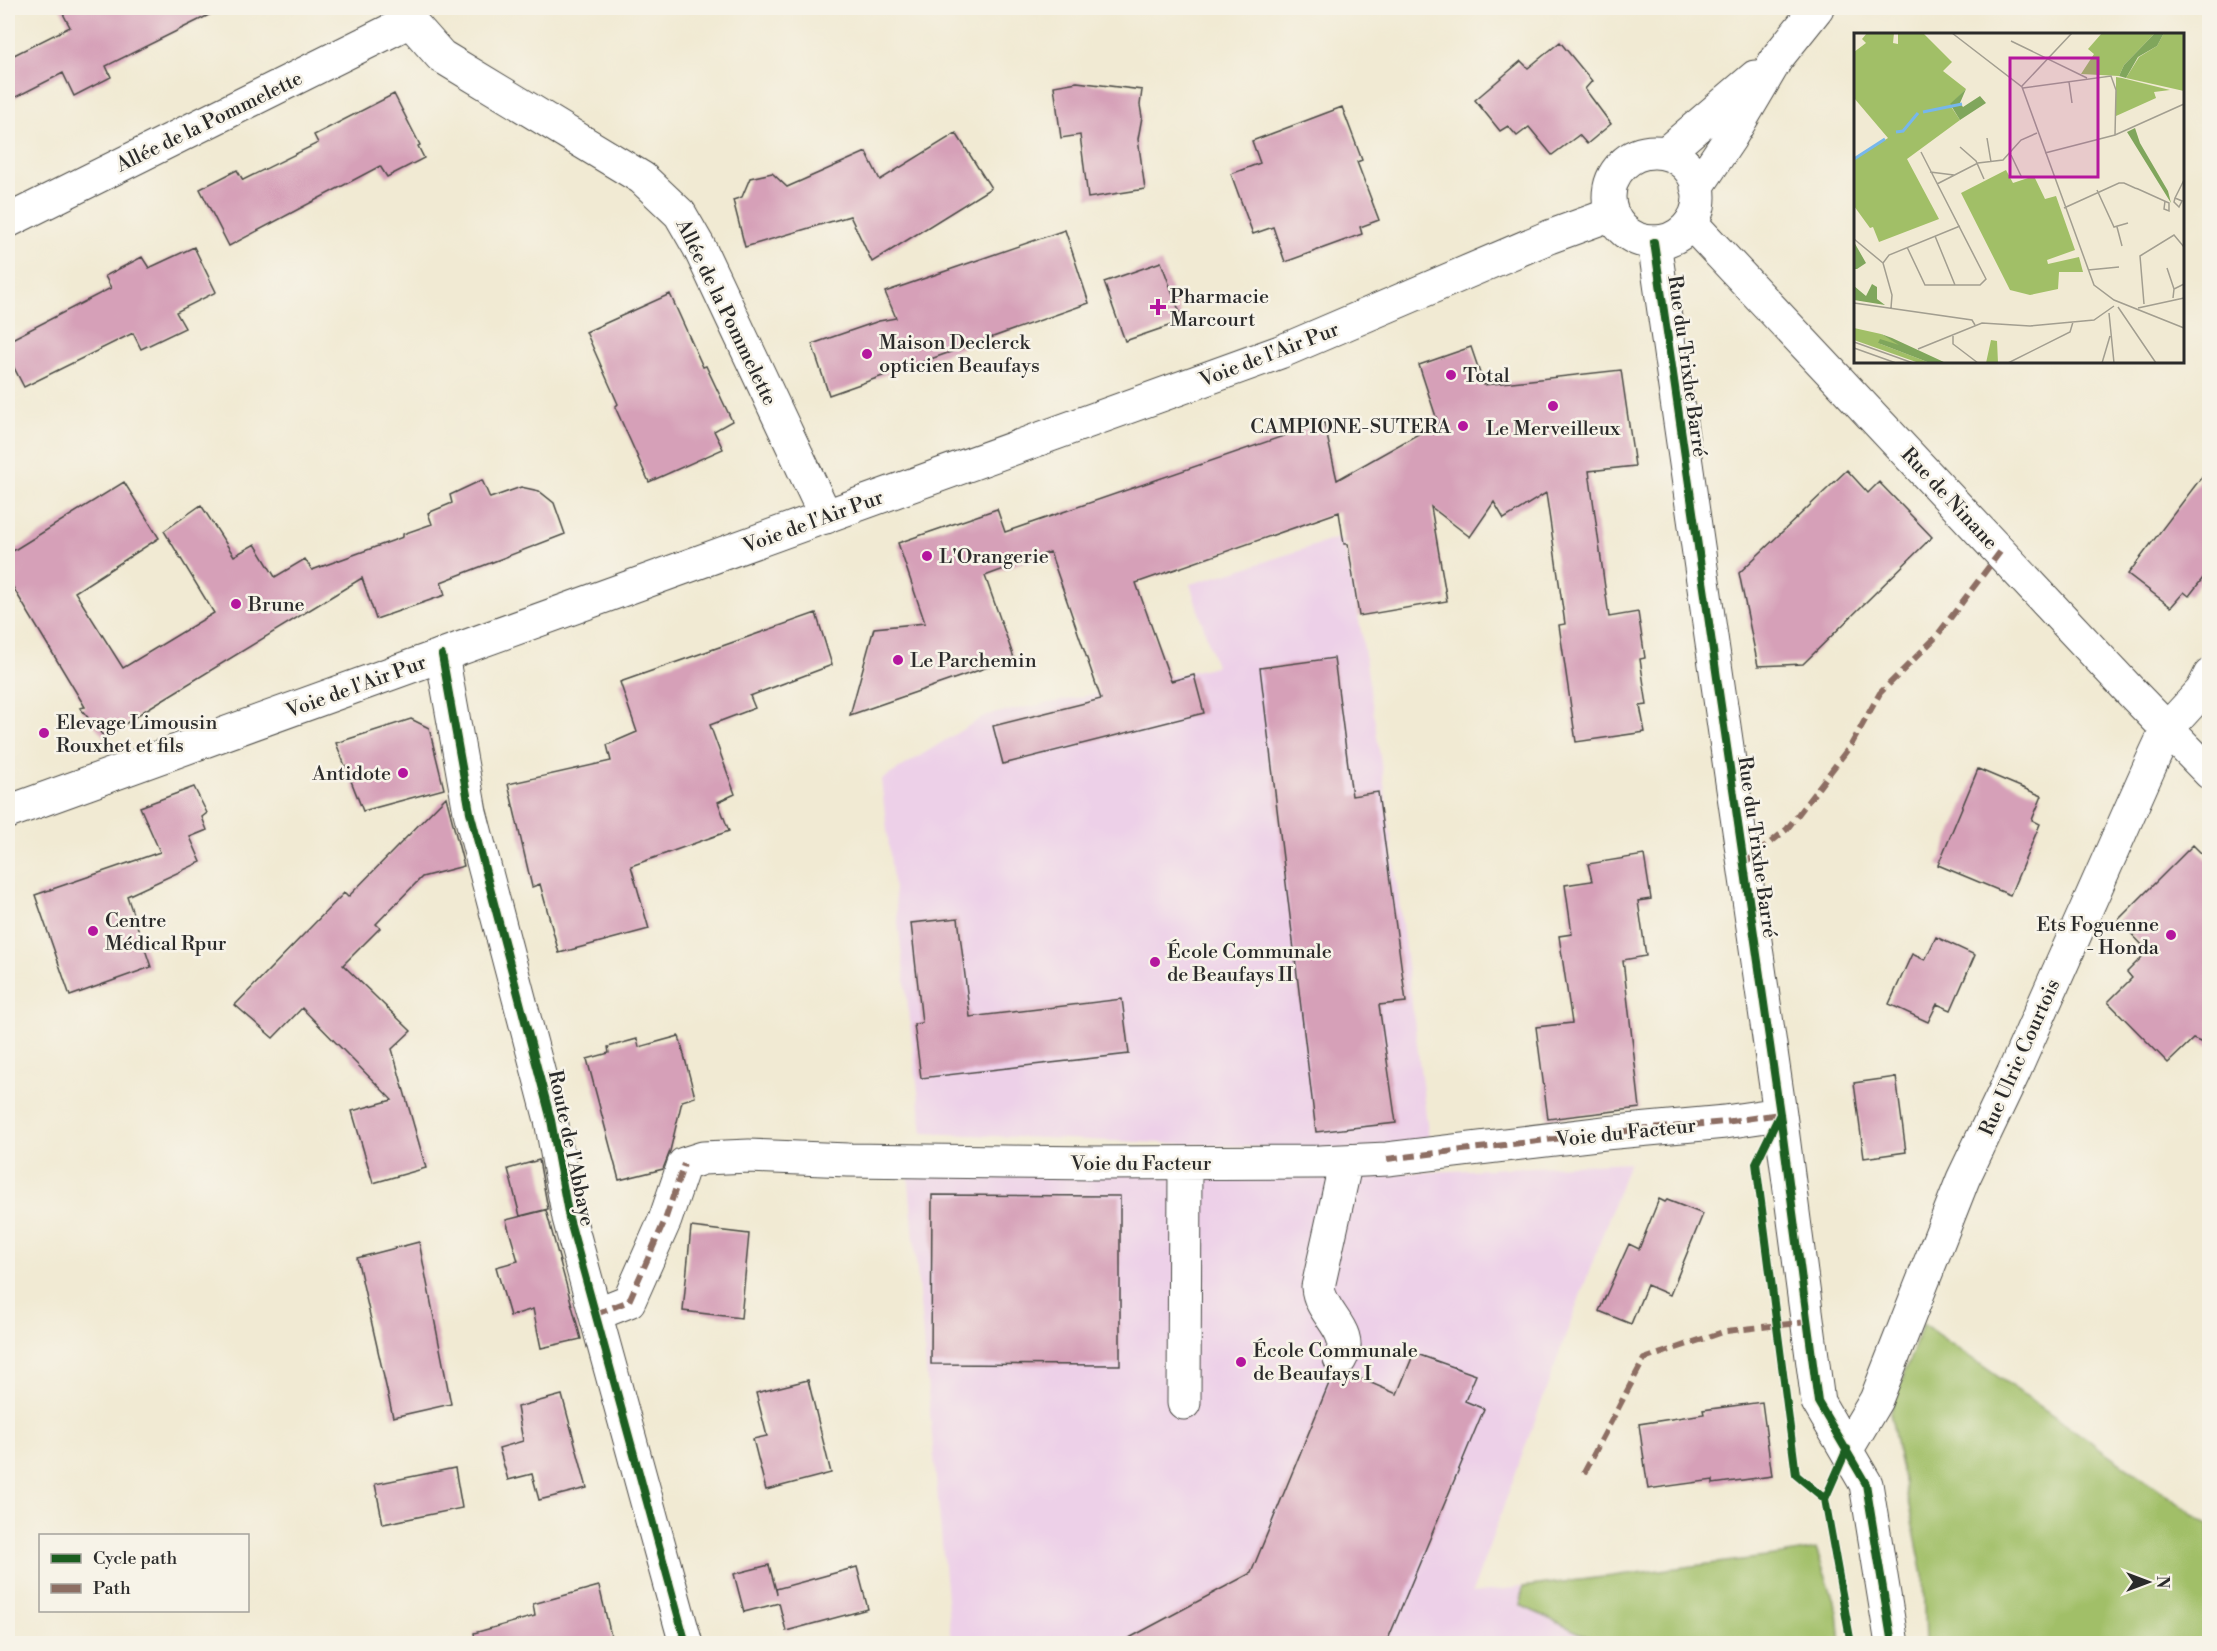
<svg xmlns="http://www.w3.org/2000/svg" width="2217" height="1651" font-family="'Libre Bodoni',serif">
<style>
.built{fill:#edd0e8}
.green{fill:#a1bf67;stroke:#667549;stroke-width:1.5}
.building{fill:#d6a0b8}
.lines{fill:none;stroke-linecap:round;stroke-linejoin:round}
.minor-casing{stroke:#494844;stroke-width:35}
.major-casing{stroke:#494844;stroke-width:35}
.minor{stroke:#fff;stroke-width:33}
.major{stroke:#fff;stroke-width:33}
.quiet{stroke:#8d6e63;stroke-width:6;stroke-dasharray:12 6;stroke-linecap:butt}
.cycleway-casing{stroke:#f7f3e8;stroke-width:11}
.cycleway{stroke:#1b5e20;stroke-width:8}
.poi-dot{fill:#b5179e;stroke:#f7f3e8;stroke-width:2}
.labels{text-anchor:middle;stroke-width:5;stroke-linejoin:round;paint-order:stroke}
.street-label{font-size:20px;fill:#2b2b2b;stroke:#f7f3e8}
.poi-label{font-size:20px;fill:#2b2b2b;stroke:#f7f3e8;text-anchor:start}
.inset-river{fill:none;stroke:#77b7eb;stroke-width:3}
.inset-road{fill:none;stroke:#a29e90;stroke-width:1.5}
.view{fill:#b5179e;fill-opacity:0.15;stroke:#b5179e;stroke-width:3}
.inset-edge{fill:none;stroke:#2b2b2b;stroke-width:3}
</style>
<rect width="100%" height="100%" fill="#f7f3e8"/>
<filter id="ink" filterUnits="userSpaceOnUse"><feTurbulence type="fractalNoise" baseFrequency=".0167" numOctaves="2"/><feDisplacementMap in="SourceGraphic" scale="12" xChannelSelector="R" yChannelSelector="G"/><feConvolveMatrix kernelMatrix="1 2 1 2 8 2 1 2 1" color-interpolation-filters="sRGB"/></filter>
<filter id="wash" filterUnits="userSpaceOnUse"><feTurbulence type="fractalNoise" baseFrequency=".008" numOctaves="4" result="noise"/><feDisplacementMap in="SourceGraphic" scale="24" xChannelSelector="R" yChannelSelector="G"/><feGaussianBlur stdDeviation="1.35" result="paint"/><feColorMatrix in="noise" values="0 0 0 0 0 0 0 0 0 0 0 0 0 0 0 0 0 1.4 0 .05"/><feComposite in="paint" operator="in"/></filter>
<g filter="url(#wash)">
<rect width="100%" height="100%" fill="#f1ead3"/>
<path class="built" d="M 1338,538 L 1344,544 L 1362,636 L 1385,790 L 1429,1139 L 1357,1151 L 923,1133 L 881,780 L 986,715 L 1081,697 L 1216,666 L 1190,584 L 1236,571 Z
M 1629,1162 L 1472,1593 L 1782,1555 L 1816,1549 L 1838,1612 L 1841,1643 L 951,1643 L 908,1172 L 1351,1176 Z"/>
<path class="green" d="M 1923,1324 L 2209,1525 L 2209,1643 L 1925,1643 L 1923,1575 L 1890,1412 Z
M 1816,1549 L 1838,1612 L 1841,1643 L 1601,1643 L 1520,1605 L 1523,1587 L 1782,1555 Z"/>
<g id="blocks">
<path class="building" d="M 60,8 L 223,8 L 106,66 L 111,77 L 74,96 L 63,73 L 8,101 L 8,58 L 70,27 Z
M 1560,42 L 1592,81 L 1585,89 L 1611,124 L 1587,144 L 1579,135 L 1552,155 L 1529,127 L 1517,136 L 1508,126 L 1500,131 L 1475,100 L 1521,61 L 1528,68 Z
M 1077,82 L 1142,90 L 1140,105 L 1142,117 L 1138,139 L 1145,189 L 1088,198 L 1080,135 L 1061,138 L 1054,86 Z
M 394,94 L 420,145 L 418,146 L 424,158 L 387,177 L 380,166 L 229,246 L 200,189 L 237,170 L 243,180 L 318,143 L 314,135 Z
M 1342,107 L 1362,160 L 1357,162 L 1379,220 L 1360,227 L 1362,234 L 1285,262 L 1273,227 L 1253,234 L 1231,174 L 1260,163 L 1252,141 Z
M 956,133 L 991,188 L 872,262 L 850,216 L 745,247 L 733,200 L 742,197 L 750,178 L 772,173 L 787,187 L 866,152 L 880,180 Z
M 1065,230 L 1089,303 L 829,395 L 812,344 L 879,321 L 896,318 L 885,292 Z
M 194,247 L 216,292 L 176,312 L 185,328 L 141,349 L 133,333 L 24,387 L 8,356 L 8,341 L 111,288 L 105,276 L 142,257 L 149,268 Z
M 1161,262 L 1183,321 L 1125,341 L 1104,282 Z
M 670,294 L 703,367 L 706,366 L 732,421 L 714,431 L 723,449 L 649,482 L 615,407 L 618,404 L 586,332 Z
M 1471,347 L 1484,385 L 1621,370 L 1635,466 L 1589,471 L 1609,617 L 1638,612 L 1645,658 L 1640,659 L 1647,705 L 1640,706 L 1645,732 L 1576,742 L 1559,625 L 1565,624 L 1546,493 L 1504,519 L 1494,502 L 1470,537 L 1431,507 L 1447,601 L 1359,616 L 1348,544 L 1344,544 L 1339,512 L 1136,583 L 1171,681 L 1194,675 L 1204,713 L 1003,764 L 993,726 L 1101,699 L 1050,552 L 985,576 L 1014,658 L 850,715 L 874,628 L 925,623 L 898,543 L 997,509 L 1005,532 L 1324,422 L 1337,480 L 1438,423 L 1419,365 Z
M 2210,466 L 2210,569 L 2189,596 L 2184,592 L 2171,607 L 2128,574 Z
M 1847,470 L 1868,493 L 1879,482 L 1932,537 L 1803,664 L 1758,666 L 1739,573 Z
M 482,480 L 490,498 L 521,487 L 539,491 L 554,503 L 565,534 L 441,582 L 445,595 L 376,619 L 362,578 L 144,711 L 105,738 L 80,708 L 85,707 L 8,579 L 8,554 L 124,482 L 159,538 L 75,592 L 123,668 L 214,613 L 164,531 L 201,505 L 234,556 L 255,544 L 275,577 L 305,559 L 312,570 L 403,537 L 403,534 L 432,524 L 428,513 L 452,503 L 450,495 Z
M 816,613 L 832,665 L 750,696 L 755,708 L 710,725 L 735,794 L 718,802 L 729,831 L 631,866 L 649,929 L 559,953 L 540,884 L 532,887 L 508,784 L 611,761 L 607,745 L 637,732 L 620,682 Z
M 1334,658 L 1352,796 L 1378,792 L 1406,1002 L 1379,1005 L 1396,1123 L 1316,1132 L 1260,668 Z
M 411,719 L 429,728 L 444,789 L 363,811 L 336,743 Z
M 1978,769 L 2042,796 L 2032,820 L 2040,824 L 2010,895 L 1938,865 Z
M 194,787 L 207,813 L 202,817 L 207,830 L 190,837 L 201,862 L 127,896 L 151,967 L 70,996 L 35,895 L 160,852 L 140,807 Z
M 446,797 L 464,866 L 422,877 L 376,924 L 380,928 L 343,965 L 411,1031 L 392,1049 L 426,1168 L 373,1183 L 352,1111 L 392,1100 L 302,1008 L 273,1038 L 235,1005 L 344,893 L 348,897 Z
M 2193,845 L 2210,862 L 2210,1046 L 2193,1039 L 2168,1063 L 2108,1002 L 2132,978 L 2127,972 L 2148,951 L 2118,920 Z
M 1644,855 L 1651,899 L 1638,901 L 1646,956 L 1623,960 L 1640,1108 L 1548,1119 L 1536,1027 L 1572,1023 L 1559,936 L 1572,934 L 1565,885 L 1592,881 L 1588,864 Z
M 958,918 L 970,1017 L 1122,999 L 1129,1054 L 921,1078 L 914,1024 L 922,1023 L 911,923 Z
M 1936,937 L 1975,955 L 1951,1010 L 1937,1004 L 1928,1022 L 1889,1004 L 1912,954 L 1925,960 Z
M 679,1036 L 695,1097 L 682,1101 L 670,1151 L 663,1169 L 619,1180 L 587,1059 L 609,1053 L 608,1047 L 637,1039 L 639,1047 Z
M 1896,1077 L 1906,1152 L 1864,1158 L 1854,1083 Z
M 539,1160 L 548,1209 L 520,1216 L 508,1169 Z
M 932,1195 L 1120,1196 L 1120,1365 L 931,1364 Z
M 1659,1199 L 1665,1202 L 1667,1200 L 1703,1214 L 1670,1295 L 1647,1285 L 1631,1324 L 1599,1311 L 1629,1244 L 1639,1249 Z
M 546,1210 L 581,1339 L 541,1348 L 533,1309 L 510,1316 L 496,1267 L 518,1261 L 506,1220 Z
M 691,1227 L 749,1234 L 741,1318 L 683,1311 Z
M 419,1242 L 451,1404 L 393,1417 L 357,1258 Z
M 1414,1353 L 1476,1375 L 1465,1401 L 1484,1409 L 1386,1644 L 1118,1644 L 1251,1573 L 1332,1376 L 1343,1378 L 1350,1374 L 1397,1394 Z
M 808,1380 L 831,1473 L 766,1490 L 753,1439 L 767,1436 L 756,1393 Z
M 562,1395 L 587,1488 L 539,1500 L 532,1474 L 508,1480 L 499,1448 L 523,1441 L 517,1407 Z
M 1762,1402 L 1772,1476 L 1713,1484 L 1713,1480 L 1648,1489 L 1639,1424 L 1704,1414 L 1703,1410 Z
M 455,1468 L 462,1508 L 383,1524 L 375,1484 Z
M 769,1565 L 777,1594 L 776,1589 L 857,1567 L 868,1609 L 786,1631 L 779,1603 L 744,1612 L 734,1574 Z
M 599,1586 L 613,1644 L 476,1644 L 474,1633 L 535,1616 L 533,1604 Z"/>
</g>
</g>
<g filter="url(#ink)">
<use href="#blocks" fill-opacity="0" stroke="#494844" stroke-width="1.5"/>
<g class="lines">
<defs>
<path id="minor" d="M 401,8 L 410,21 L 441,56 L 642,178 L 680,214 L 699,247 L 826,517
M 8,221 L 410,21
M 1691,223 L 2133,694 L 2210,773
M 1654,242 L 1780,1114 L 1818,1402 L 1866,1484 L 1892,1644
M 442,655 L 470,812 L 551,1120 L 569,1218 L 686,1644
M 596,1314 L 629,1301 L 665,1220 L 684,1164 L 703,1158 L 749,1156 L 848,1160 L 1095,1163 L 1319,1162 L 1387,1159 L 1605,1133 L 1725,1122 L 1780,1114
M 1340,1359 C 1356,1331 1320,1315 1318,1287 L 1346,1161
M 1184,1403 L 1185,1163
M 1847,1449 L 1876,1400 L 1963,1179 L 2013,1074 L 2149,768 L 2167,729 L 2202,691 L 2210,675"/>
<path id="major" d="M1609 197a45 45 0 1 1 90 0a45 45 0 1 1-90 0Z
M 1666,153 L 1755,77
M 1697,187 L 1730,138 L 1777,58 L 1817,8
M 8,812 L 1280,352 L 1549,237 L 1612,214"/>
</defs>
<use href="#minor" class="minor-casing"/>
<use href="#major" class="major-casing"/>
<use href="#minor" class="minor"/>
<use href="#major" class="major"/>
<path class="quiet" d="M 1743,865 L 1787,829 L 1851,745 L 1880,693 L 1936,637 L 2000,552
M 1387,1159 L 1605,1133 L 1725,1122 L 1780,1114
M 596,1314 L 629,1301 L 665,1220 L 684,1164
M 1584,1473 L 1644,1359 L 1726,1331 L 1807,1322"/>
<defs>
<path id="cycleway" d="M 1654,242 L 1780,1114 L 1818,1402 L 1866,1484 L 1892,1644
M 442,655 L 470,812 L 551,1120 L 569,1218 L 686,1644
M 1780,1114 L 1756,1163 L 1796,1475 L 1825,1499
M 1847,1449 L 1825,1499 L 1851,1644"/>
</defs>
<use href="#cycleway" class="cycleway-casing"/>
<use href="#cycleway" class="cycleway"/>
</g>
</g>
<g class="poi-dot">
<path d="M1155 298h6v6h6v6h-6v6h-6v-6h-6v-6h6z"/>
<circle cx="867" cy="354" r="6"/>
<circle cx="1451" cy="375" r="6"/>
<circle cx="1553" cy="406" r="6"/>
<circle cx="1463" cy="426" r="6"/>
<circle cx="927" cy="556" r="6"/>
<circle cx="236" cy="604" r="6"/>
<circle cx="898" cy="660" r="6"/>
<circle cx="44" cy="733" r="6"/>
<circle cx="403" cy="773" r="6"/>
<circle cx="93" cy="931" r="6"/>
<circle cx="2171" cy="935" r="6"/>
<circle cx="1155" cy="962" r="6"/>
<circle cx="1241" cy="1362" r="6"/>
</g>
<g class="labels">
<g class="street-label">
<text transform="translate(209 121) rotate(-26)" y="7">Allée de la Pommelette</text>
<text transform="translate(727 312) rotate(64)" y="7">Allée de la Pommelette</text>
<text transform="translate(1269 354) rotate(-21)" y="7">Voie de l'Air Pur</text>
<text transform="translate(1688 366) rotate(82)" y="7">Rue du Trixhe Barré</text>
<text transform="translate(1950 498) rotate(47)" y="7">Rue de Ninane</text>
<text transform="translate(813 521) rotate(-20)" y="7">Voie de l'Air Pur</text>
<text transform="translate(356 686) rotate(-20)" y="7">Voie de l'Air Pur</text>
<text transform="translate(1758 847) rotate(82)" y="7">Rue du Trixhe Barré</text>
<text transform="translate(2019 1057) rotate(-66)" y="7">Rue Ulric Courtois</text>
<text transform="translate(1626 1132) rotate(-6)" y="7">Voie du Facteur</text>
<text transform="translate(572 1148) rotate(78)" y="7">Route de l'Abbaye</text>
<text x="1141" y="1170">Voie du Facteur</text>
</g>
<g class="poi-label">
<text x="1170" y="303">Pharmacie<tspan x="1170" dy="23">Marcourt</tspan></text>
<text x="879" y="349">Maison Declerck<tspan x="879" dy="23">opticien Beaufays</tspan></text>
<text x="1463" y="382">Total</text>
<text x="1451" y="433" text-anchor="end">CAMPIONE-SUTERA</text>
<text x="1553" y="435" text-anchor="middle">Le Merveilleux</text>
<text x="939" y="563">L'Orangerie</text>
<text x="248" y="611">Brune</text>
<text x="910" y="667">Le Parchemin</text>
<text x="56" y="729">Elevage Limousin<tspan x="56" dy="23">Rouxhet et fils</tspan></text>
<text x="391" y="780" text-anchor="end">Antidote</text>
<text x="105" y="927">Centre<tspan x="105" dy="23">Médical Rpur</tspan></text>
<text x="2159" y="931" text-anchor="end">Ets Foguenne<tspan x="2159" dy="23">- Honda</tspan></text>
<text x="1167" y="958">École Communale<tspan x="1167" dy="23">de Beaufays II</tspan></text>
<text x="1253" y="1357">École Communale<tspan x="1253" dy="23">de Beaufays I</tspan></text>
</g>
</g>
<g transform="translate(1854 33)">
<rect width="330" height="330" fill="#f1ead3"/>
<path d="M 13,0 L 40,0 L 39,10 L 44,11 L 44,1 L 69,0 L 98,29 L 89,38 L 112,56 L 96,72 L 106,87 L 53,126 L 85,186 L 25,209 L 19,194 L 16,195 L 0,173 L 0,127 L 34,105 L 0,65 L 0,19 L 12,10 L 8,6 ZM 248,0 L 301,0 L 270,32 L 265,43 L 227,41 L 240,21 L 234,16 ZM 310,0 L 330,0 L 330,58 L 272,45 L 285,24 L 303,13 ZM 262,44 L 268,45 L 316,57 L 300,59 L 302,65 L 262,83 ZM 152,137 L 159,150 L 180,143 L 191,166 L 202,163 L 221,217 L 193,227 L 194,231 L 225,224 L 229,239 L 205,239 L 204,256 L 176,262 L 156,257 L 107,160 ZM 0,295 L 27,301 L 54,316 L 24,310 L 76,330 L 65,330 L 0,307 ZM 137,307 L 143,308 L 144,330 L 132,330 Z" fill="#a1bf67"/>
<path d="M 301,0 L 310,0 L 303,13 L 284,24 L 272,45 L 265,43 L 270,32 ZM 112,56 L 106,70 L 109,74 L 126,63 L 132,70 L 106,87 L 96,71 ZM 281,95 L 286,110 L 314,158 L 317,170 L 273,99 ZM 0,209 L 12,230 L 3,236 L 0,236 ZM 18,251 L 23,254 L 23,266 L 31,272 L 0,267 L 0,253 L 12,263 ZM 27,301 L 38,305 L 92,330 L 76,330 L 24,310 L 26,306 L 45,312 Z" fill="#80a65c"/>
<path class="inset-river" d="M 69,79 L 108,71M 42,99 L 49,98 L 64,80M 0,126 L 31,106"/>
<path class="inset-road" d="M 98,0 L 168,54 L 240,252 L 260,267 L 330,295M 157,8 L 233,45M 215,49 L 218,70M 168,53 L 218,0M 169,55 L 257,43 L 262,57 L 261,102M 133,105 L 137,129M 106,114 L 122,128 L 130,146M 191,120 L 261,102 L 330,71M 157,122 L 168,145M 76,139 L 100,142M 83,151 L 124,130 L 149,127 L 167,107 L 183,100M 243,157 L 260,194 L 274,190M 321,165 L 328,168 L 325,174 L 320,169 L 321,165 L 330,147M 210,175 L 265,150 L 270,150 L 281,155 L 284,156 L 315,170 L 315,178 L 310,176 L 311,168M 263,194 L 268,213M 81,203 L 101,252M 0,206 L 29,230M 53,214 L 71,252 L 126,252 L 132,246 L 67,119M 29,230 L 35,222 L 106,193M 29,230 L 38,262 L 37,275M 313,235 L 320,256M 234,237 L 265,234M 319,265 L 320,256 L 330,251M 0,270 L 118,287 L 121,292M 290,271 L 286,223 L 320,202 L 330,214M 264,274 L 302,330M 284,275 L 330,265M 255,280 L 260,330M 99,303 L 99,311 L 124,330M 0,309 L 59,330M 0,315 L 42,330M 64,316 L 128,290 L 176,293 L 240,287 L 260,273M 154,330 L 216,299 L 219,289M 248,330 L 256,303"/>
<path class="view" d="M 156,25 L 244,25 L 244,144 L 156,144 Z"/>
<rect width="330" height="330" class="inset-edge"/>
</g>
<rect width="2217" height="1651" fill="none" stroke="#f7f3e8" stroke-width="30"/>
<rect x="39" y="1534" width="210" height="78" fill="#f7f3e8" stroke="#a5a39c" stroke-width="1.5"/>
<rect x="51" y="1554" width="30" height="9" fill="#1b5e20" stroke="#a5a39c" stroke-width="1.5"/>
<text x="93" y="1564" font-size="18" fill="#2b2b2b">Cycle path</text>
<rect x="51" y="1584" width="30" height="9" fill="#8d6e63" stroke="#a5a39c" stroke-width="1.5"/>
<text x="93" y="1594" font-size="18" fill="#2b2b2b">Path</text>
<g transform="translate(2148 1582) rotate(90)" stroke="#f7f3e8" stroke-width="4.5" paint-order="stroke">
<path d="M0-4.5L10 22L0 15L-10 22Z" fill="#2b2b2b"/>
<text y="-9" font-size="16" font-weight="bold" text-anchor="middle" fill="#2b2b2b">N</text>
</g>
</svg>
